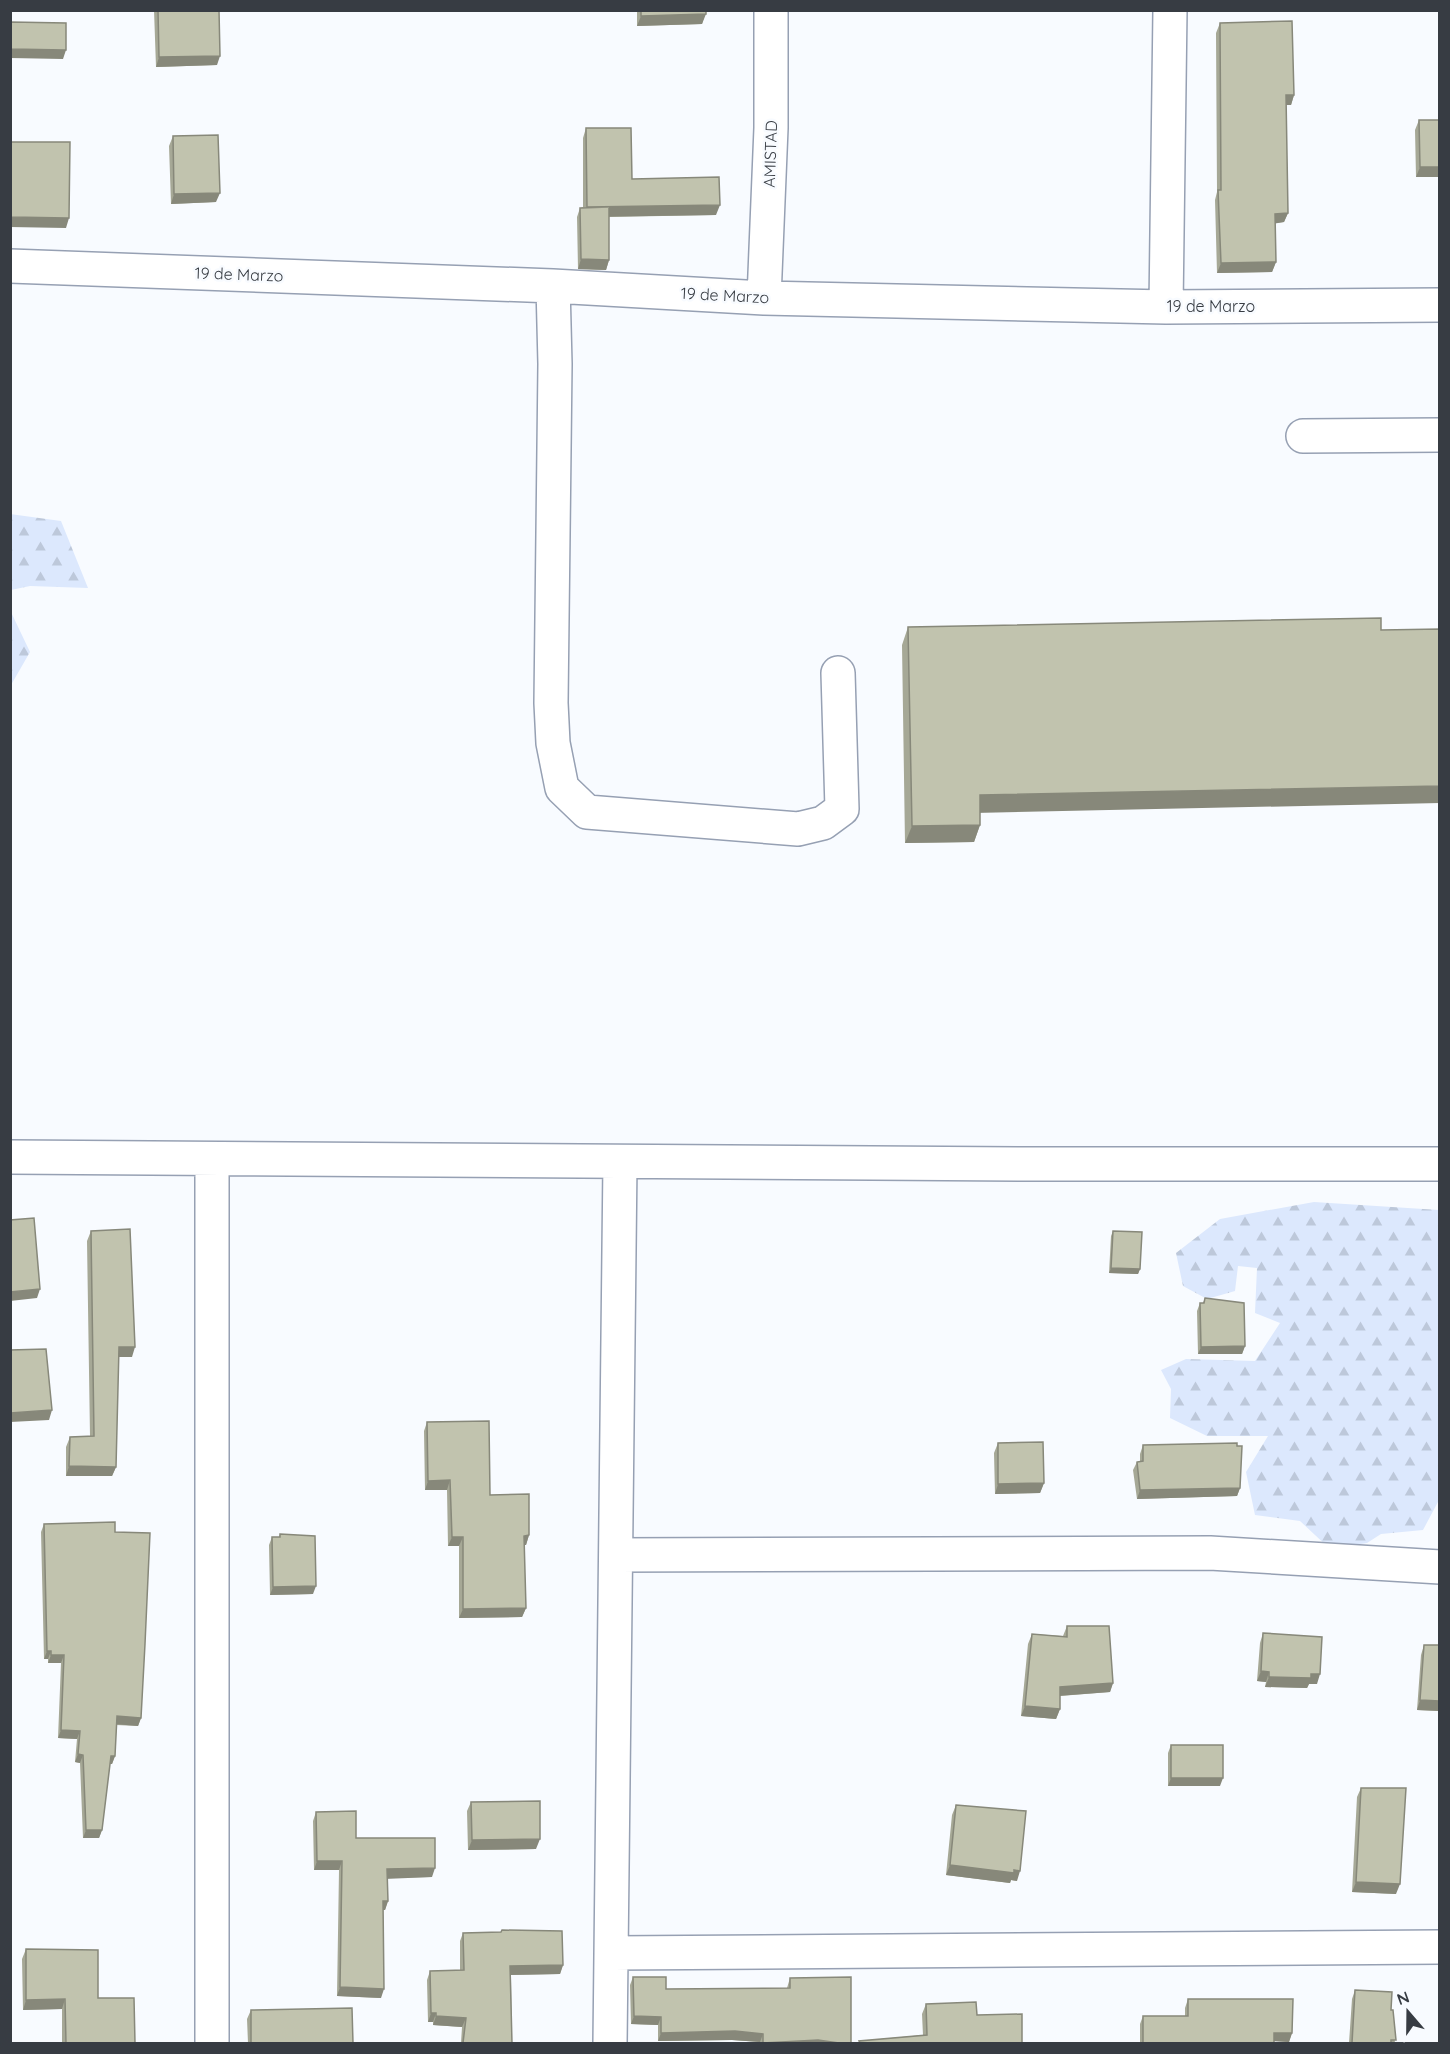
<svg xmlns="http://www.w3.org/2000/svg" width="1450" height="2054" font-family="Quicksand,sans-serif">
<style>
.forest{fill:url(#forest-firs)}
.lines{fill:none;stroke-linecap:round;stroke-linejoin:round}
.minor-casing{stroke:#96a0b3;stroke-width:36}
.minor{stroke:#fff;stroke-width:33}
.wall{fill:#a6a896}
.shaded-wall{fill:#87887a}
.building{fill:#c1c3ae;stroke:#87887a;stroke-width:1.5}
.labels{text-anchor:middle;stroke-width:5;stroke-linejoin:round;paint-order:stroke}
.street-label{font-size:16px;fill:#373c43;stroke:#f8fbff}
</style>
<defs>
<pattern id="forest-firs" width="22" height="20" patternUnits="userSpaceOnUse" patternTransform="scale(1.5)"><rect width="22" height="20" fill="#dce8fd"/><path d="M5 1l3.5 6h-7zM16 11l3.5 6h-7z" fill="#bdc8da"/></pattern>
</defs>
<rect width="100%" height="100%" fill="#f8fbff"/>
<path class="forest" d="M 10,514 L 61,521 L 88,588 L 30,586 L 11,590 Z
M 10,610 L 30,652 L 11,685 L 10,685 Z
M 1314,1202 L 1439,1210 L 1439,1500 L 1423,1530 L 1381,1534 L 1367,1543 L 1330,1549 L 1300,1521 L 1255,1515 L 1246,1472 L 1268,1436 L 1207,1436 L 1170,1418 L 1171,1389 L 1161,1370 L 1186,1359 L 1255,1361 L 1280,1323 L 1255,1313 L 1257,1268 L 1238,1266 L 1235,1291 L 1207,1299 L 1183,1286 L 1176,1253 L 1220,1219 Z"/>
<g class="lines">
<defs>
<path id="minor" d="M 10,266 L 553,286 L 764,298 L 1166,307 L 1440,305
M 553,286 L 555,364 L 551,703 L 553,743 L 562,788 L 587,812 L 798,829 L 823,823 L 842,809 L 838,673
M 764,298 L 771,128 L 771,10
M 1166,307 L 1170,10
M 1303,436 L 1440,435
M 10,1157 L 1019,1164 L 1440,1164
M 212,1159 L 212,2044
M 616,1555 L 1210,1553 L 1440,1567
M 613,1953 L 1440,1947
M 610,2044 L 620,1162"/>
</defs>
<use href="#minor" class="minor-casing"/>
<use href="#minor" class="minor"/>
</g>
<path class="wall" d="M 154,10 L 219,10 L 217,65 L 156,67 Z
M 637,10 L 706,10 L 702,24 L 637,26 Z
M 1220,23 L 1294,95 L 1291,105 L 1286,105 L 1288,213 L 1284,222 L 1275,223 L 1276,262 L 1272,272 L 1217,273 L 1215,200 L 1217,192 L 1216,33 Z
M 1419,120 L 1440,120 L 1440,177 L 1416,177 L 1415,130 Z
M 586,128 L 632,179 L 716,215 L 609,217 L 609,260 L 606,270 L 578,269 L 577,217 L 580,208 L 583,207 L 583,138 Z
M 173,136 L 216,202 L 171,204 L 169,146 Z
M 908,627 L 980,813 L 980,825 L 974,842 L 905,843 L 902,645 Z
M 91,1231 L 132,1357 L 118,1357 L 116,1467 L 112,1476 L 66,1476 L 66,1447 L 70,1437 L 90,1436 L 87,1241 Z
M 1113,1231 L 1140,1269 L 1138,1274 L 1109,1273 L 1111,1236 Z
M 1205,1298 L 1245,1346 L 1242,1354 L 1198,1354 L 1197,1311 L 1200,1303 L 1203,1303 Z
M 427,1422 L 490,1495 L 529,1535 L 526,1545 L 524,1545 L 526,1608 L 522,1617 L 459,1618 L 459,1546 L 448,1546 L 447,1490 L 425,1490 L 424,1431 Z
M 998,1443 L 1044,1483 L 1040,1493 L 995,1494 L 994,1453 Z
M 1143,1445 L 1240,1488 L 1237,1496 L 1137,1499 L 1133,1470 L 1137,1462 L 1140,1461 L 1140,1454 Z
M 44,1524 L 115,1532 L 141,1718 L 138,1726 L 116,1725 L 115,1756 L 112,1764 L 110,1764 L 102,1830 L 99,1838 L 83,1838 L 80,1763 L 75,1762 L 77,1739 L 58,1738 L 61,1663 L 48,1663 L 48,1659 L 44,1659 L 41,1532 Z
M 280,1534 L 313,1594 L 270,1595 L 269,1545 L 272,1537 L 279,1537 Z
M 1067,1626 L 1113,1683 L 1110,1692 L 1060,1696 L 1060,1709 L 1056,1719 L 1021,1716 L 1028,1644 L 1032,1634 L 1063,1636 Z
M 1263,1633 L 1317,1684 L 1309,1684 L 1307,1688 L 1265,1687 L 1266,1682 L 1257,1681 L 1260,1643 Z
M 1424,1645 L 1440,1711 L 1417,1710 L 1421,1655 Z
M 1171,1745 L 1220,1786 L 1168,1786 L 1168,1753 Z
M 1361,1788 L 1396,1894 L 1352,1892 L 1357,1797 Z
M 471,1802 L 536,1849 L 468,1850 L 467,1811 Z
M 956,1805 L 1017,1881 L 1011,1880 L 1010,1883 L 946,1875 L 952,1815 Z
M 316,1812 L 356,1838 L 432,1877 L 387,1878 L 388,1901 L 385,1910 L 383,1910 L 381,1998 L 337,1996 L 339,1870 L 314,1870 L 313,1821 Z
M 463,1933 L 563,1965 L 560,1974 L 511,1975 L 512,2043 L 461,2043 L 462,2027 L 433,2025 L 433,2022 L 428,2022 L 427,1980 L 430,1971 L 460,1970 L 460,1941 Z
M 26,1949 L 98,1998 L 135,2043 L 62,2043 L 62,2009 L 23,2010 L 22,1959 Z
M 633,1977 L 666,1989 L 787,1988 L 790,1978 L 851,2043 L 760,2043 L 760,2042 L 732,2040 L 658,2041 L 658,2025 L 631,2024 L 630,1985 Z
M 1355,1990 L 1391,2010 L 1395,2043 L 1349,2043 L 1352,1999 Z
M 1188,1999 L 1292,2033 L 1289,2042 L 1274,2041 L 1274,2043 L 1140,2043 L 1140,2024 L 1143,2016 L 1185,2016 L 1185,2008 Z
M 926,2004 L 977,2015 L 1022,2043 L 859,2043 L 859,2041 L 923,2035 L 922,2014 Z
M 251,2010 L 353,2043 L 248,2043 L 247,2019 Z"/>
<path class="shaded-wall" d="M 706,14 L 702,24 L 637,26 L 641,16 Z
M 10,49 L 66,50 L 63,59 L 10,58 Z
M 220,56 L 217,65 L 156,67 L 159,57 Z
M 1286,95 L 1294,95 L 1291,105 L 1283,105 Z
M 1420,167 L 1440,167 L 1440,177 L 1416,177 Z
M 220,193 L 216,202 L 171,204 L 174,194 Z
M 720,205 L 716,215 L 583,217 L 587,207 Z
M 1288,213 L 1284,222 L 1272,224 L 1275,214 Z
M 10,217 L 69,218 L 66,228 L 10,227 Z
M 581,259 L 609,260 L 606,270 L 578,269 Z
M 1276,262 L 1272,272 L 1217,273 L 1221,263 Z
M 1440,786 L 1440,803 L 974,813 L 980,795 Z
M 980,825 L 974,842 L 905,843 L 912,826 Z
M 1111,1268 L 1140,1269 L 1138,1274 L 1109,1273 Z
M 40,1289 L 37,1298 L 10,1301 L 10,1292 Z
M 1245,1346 L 1242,1354 L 1198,1354 L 1201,1347 Z
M 119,1347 L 135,1347 L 132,1357 L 115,1357 Z
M 52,1410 L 49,1420 L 10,1422 L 10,1413 Z
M 69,1466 L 116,1467 L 112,1476 L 66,1476 Z
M 450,1480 L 447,1490 L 425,1490 L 428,1481 Z
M 1044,1483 L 1040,1493 L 995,1494 L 998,1484 Z
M 1240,1488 L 1237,1496 L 1137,1499 L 1140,1490 Z
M 529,1535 L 526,1545 L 521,1545 L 524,1536 Z
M 452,1537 L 463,1537 L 459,1546 L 448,1546 Z
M 316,1586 L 313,1594 L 270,1595 L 273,1587 Z
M 526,1608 L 522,1617 L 459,1618 L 463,1609 Z
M 47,1651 L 51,1651 L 48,1659 L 44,1659 Z
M 51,1655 L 64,1655 L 61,1663 L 48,1663 Z
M 1261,1671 L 1269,1672 L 1266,1682 L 1257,1681 Z
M 1311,1674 L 1320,1674 L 1317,1684 L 1309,1684 L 1307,1688 L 1265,1687 L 1269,1677 Z
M 1113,1683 L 1110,1692 L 1057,1696 L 1060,1687 Z
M 1420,1700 L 1440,1701 L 1440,1711 L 1417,1710 Z
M 1025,1706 L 1060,1709 L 1056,1719 L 1021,1716 Z
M 117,1716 L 141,1718 L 138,1726 L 114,1724 Z
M 61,1730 L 80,1731 L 77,1739 L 58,1738 Z
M 78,1754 L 83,1755 L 80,1763 L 75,1762 Z
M 111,1756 L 115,1756 L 112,1764 L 108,1764 Z
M 1171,1778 L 1223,1778 L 1220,1786 L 1168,1786 Z
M 86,1830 L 102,1830 L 99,1838 L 83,1838 Z
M 540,1839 L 536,1849 L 468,1850 L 472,1840 Z
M 317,1861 L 342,1861 L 339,1870 L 314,1870 Z
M 950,1865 L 1020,1871 L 1017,1881 L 1011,1880 L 1010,1883 L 946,1875 Z
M 435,1868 L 432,1877 L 384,1879 L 387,1869 Z
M 1356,1882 L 1400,1884 L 1396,1894 L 1352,1892 Z
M 383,1901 L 388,1901 L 385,1910 L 379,1910 Z
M 563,1965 L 560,1974 L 507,1975 L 510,1966 Z
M 340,1987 L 384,1989 L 381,1998 L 337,1996 Z
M 65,1999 L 62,2009 L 23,2010 L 26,2000 Z
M 431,2013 L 436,2013 L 433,2022 L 428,2022 Z
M 436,2016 L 466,2018 L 462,2027 L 433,2025 Z
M 634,2016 L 661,2017 L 658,2025 L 631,2024 Z
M 735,2031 L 763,2034 L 760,2042 L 732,2040 L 658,2041 L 661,2033 Z
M 1274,2033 L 1292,2033 L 1289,2042 L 1271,2041 Z
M 818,2040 L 839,2043 L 763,2043 Z"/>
<path class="building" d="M 158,10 L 219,10 L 220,56 L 159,57 Z
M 641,10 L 706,10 L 706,14 L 641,16 Z
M 1292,21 L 1294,95 L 1286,95 L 1288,213 L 1275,214 L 1276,262 L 1221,263 L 1218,190 L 1221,190 L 1220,23 Z
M 10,22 L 66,23 L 66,50 L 10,49 Z
M 1419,120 L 1440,120 L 1440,167 L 1420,167 Z
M 586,128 L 631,128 L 632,179 L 719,177 L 720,205 L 587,207 Z
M 218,135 L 220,193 L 174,194 L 173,136 Z
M 10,142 L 70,142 L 69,218 L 10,217 Z
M 609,207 L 609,260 L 581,259 L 580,208 Z
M 1381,618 L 1381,630 L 1440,629 L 1440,786 L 980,795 L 980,825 L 912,826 L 908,627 Z
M 34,1218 L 40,1289 L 10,1292 L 10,1220 Z
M 130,1229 L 135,1347 L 119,1347 L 116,1467 L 69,1466 L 70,1437 L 94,1436 L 91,1231 Z
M 1113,1231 L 1142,1232 L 1140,1269 L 1111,1268 Z
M 1205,1298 L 1244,1303 L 1245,1346 L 1201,1347 L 1200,1303 L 1204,1303 Z
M 46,1349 L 52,1410 L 10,1413 L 10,1350 Z
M 489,1421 L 490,1495 L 529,1494 L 529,1535 L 524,1536 L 526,1608 L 463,1609 L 463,1537 L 452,1537 L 450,1480 L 428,1481 L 427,1422 Z
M 1043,1442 L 1044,1483 L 998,1484 L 998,1443 Z
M 1237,1443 L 1237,1446 L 1242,1446 L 1240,1488 L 1140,1490 L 1137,1462 L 1143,1461 L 1143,1445 Z
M 115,1522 L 115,1532 L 150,1533 L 145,1644 L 141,1718 L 117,1716 L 115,1756 L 111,1756 L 102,1830 L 86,1830 L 83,1755 L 78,1754 L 80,1731 L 61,1730 L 64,1655 L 51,1655 L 51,1651 L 47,1651 L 44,1524 Z
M 280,1534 L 315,1536 L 316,1586 L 273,1587 L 272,1537 L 280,1537 Z
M 1067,1626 L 1109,1626 L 1113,1683 L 1060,1687 L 1060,1709 L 1025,1706 L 1032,1634 L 1067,1637 Z
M 1263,1633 L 1322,1637 L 1320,1674 L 1311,1674 L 1311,1678 L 1269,1677 L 1269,1672 L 1261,1671 Z
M 1424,1645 L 1440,1645 L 1440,1701 L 1420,1700 Z
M 1171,1745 L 1223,1745 L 1223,1778 L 1171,1778 Z
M 1361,1788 L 1406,1788 L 1400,1884 L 1356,1882 Z
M 540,1801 L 540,1839 L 472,1840 L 471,1802 Z
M 956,1805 L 1026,1811 L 1020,1871 L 1014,1870 L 1014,1873 L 950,1865 Z
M 356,1811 L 356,1838 L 435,1838 L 435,1868 L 387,1869 L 388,1901 L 383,1901 L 384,1989 L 340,1987 L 342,1861 L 317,1861 L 316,1812 Z
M 502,1930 L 562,1931 L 563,1965 L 510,1966 L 512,2043 L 463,2043 L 466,2018 L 436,2016 L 436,2013 L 431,2013 L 430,1971 L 464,1970 L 463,1933 L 501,1932 Z
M 26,1949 L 98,1950 L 98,1998 L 134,1998 L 135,2043 L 66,2043 L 65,1999 L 26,2000 Z
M 633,1977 L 666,1977 L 666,1989 L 790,1988 L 790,1978 L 851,1977 L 851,2043 L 839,2043 L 818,2040 L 763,2043 L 763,2034 L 735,2031 L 661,2033 L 661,2017 L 634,2016 Z
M 1355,1990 L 1392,1992 L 1391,2010 L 1393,2010 L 1396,2040 L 1391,2040 L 1391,2043 L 1352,2043 Z
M 1188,1999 L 1293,1999 L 1292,2033 L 1274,2033 L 1274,2043 L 1143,2043 L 1143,2016 L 1188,2016 Z
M 976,2002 L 977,2015 L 1022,2014 L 1022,2043 L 860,2043 L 859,2041 L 927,2035 L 926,2004 Z
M 352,2008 L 353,2043 L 251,2043 L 251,2010 Z"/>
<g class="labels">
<g class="street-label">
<text transform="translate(770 154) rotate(-88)" y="6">AMISTAD</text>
<text transform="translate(239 274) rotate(2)" y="6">19 de Marzo</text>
<text transform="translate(725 295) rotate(3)" y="6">19 de Marzo</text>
<text x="1211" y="312">19 de Marzo</text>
</g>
</g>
<rect width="1450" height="2054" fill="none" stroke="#373c43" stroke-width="24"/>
<g transform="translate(1408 2012) rotate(340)" stroke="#f8fbff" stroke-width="4.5" paint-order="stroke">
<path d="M0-4.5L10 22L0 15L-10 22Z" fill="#373c43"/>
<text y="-9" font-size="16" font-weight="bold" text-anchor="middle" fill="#373c43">N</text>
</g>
</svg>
